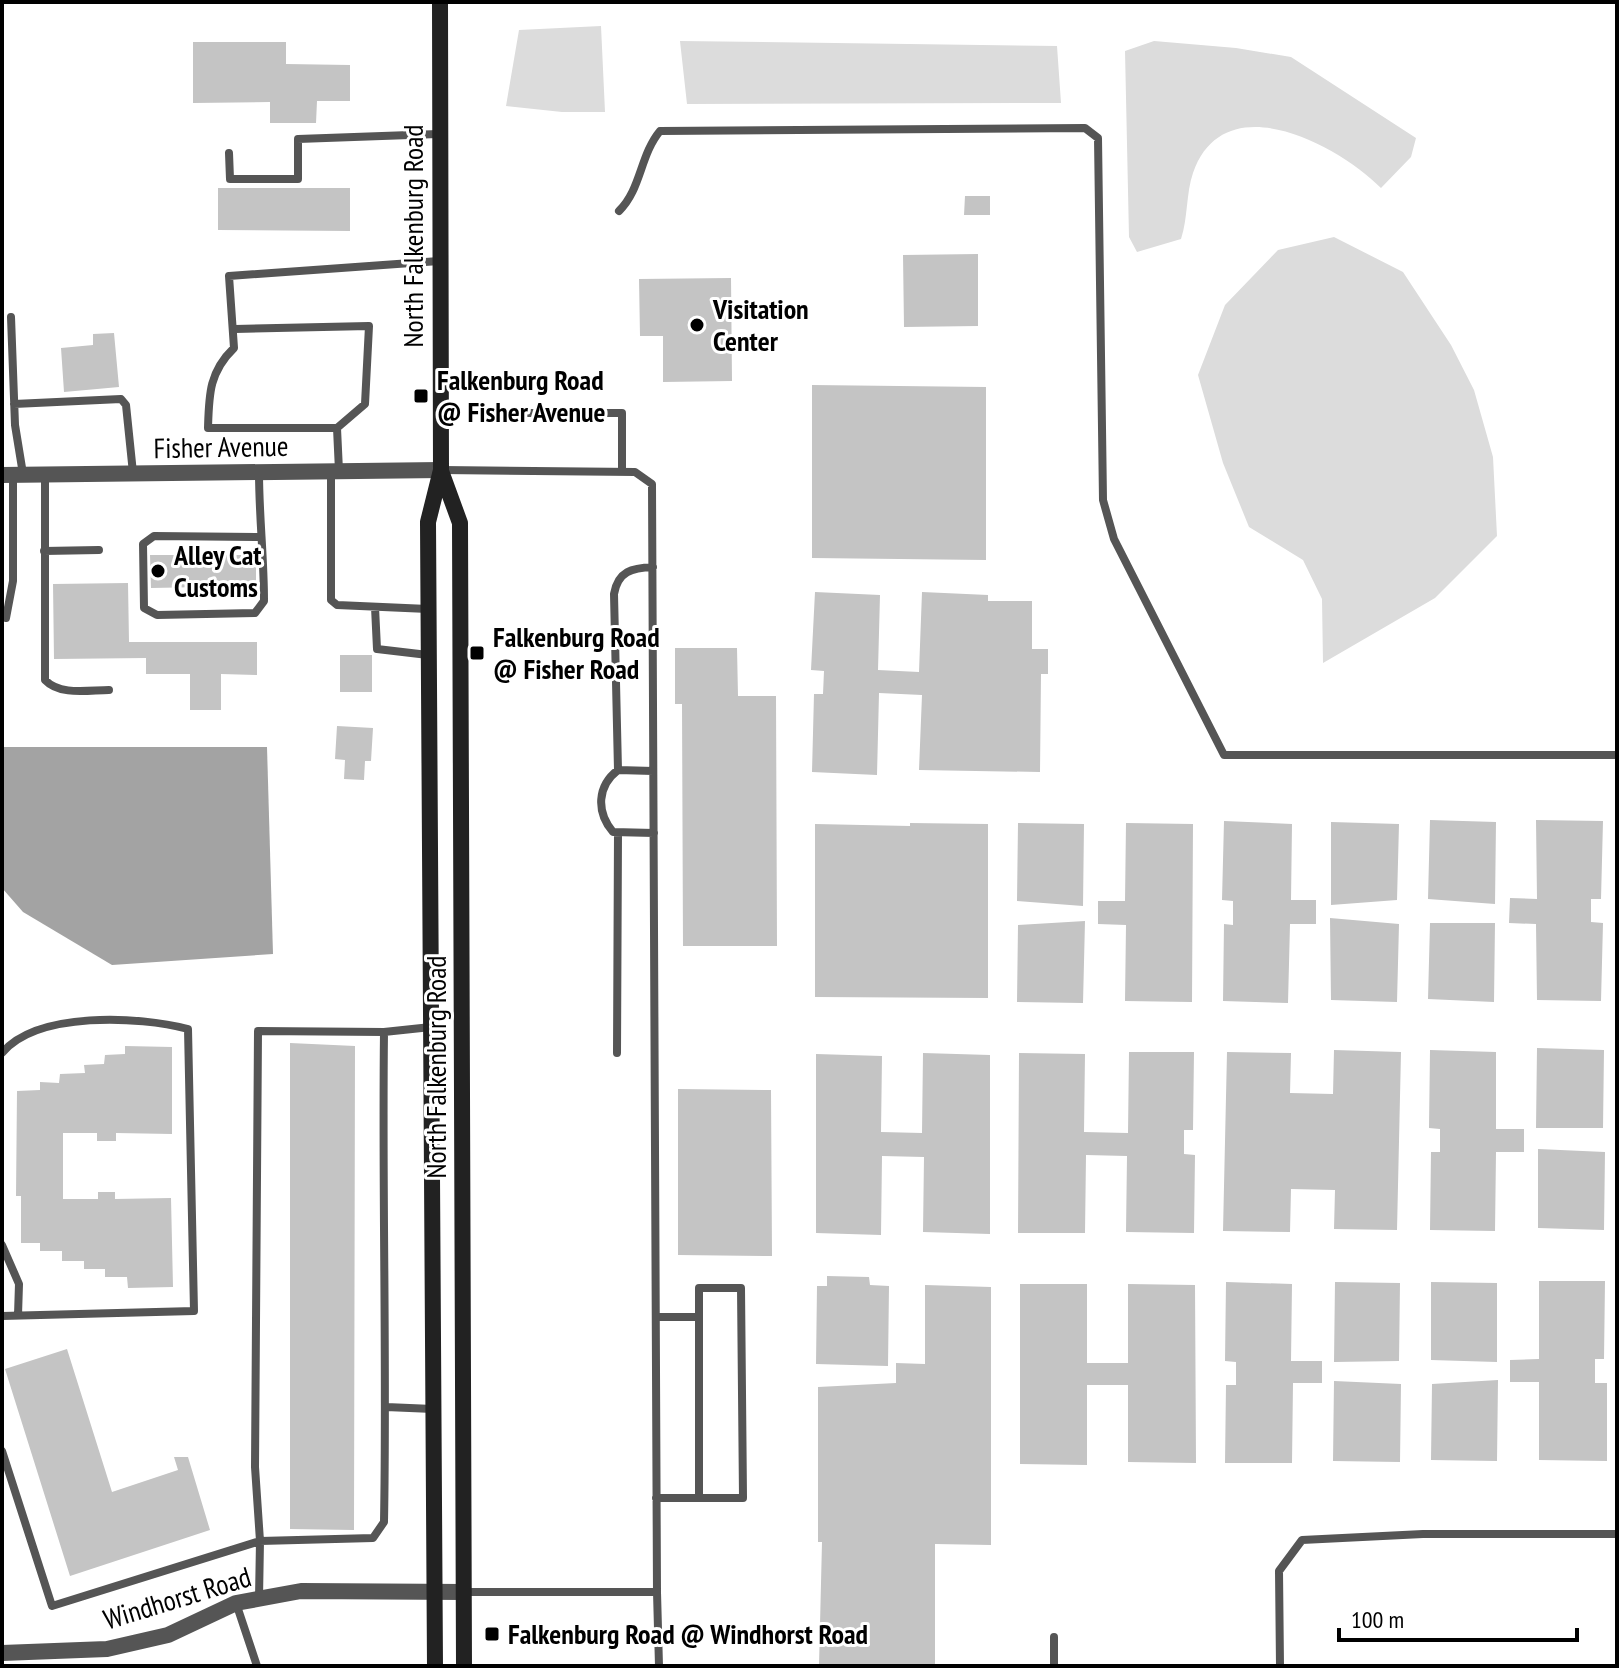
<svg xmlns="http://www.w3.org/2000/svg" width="1619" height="1668" font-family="'PT Sans Narrow',sans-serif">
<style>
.green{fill:#dcdcdc}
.water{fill:#a3a3a3}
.building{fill:#c4c4c4}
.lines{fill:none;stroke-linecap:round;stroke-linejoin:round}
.lane{stroke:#555;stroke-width:8}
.street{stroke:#555;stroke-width:16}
.secondary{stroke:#222;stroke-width:16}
.poi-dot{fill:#000;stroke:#fff;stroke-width:3}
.labels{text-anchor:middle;stroke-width:6;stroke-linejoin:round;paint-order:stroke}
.street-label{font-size:28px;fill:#000;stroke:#fff}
.poi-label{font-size:28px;font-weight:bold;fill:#000;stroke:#fff;text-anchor:start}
</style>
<rect width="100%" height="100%" fill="#fff"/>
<path class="green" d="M 601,26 L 605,112 L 562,112 L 506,106 L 519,30 Z
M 680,41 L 1057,46 L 1061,103 L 687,104 Z
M 1154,41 L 1236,48 L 1291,57 L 1416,138 L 1411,157 L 1381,188 C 1337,144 1224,84 1193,173 C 1186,193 1188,218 1181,239 L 1137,252 L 1129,237 L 1125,51 Z
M 1334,237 L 1403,272 L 1451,345 L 1474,390 L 1493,457 L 1497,536 L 1435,598 L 1323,663 L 1322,599 L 1303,560 L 1249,527 L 1223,463 L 1198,375 L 1225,305 L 1278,250 Z"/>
<path class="water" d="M 2,747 L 267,747 L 273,954 L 112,965 L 23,912 L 2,888 Z"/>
<path class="building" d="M 193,42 L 286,42 L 286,64 L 350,65 L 350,101 L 317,101 L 316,123 L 270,123 L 270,102 L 193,103 Z
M 218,188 L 350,188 L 350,231 L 218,230 Z
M 965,196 L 990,196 L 990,215 L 964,215 Z
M 978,254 L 978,326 L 904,327 L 903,255 Z
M 731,278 L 732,381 L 663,382 L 663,336 L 640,336 L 639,279 Z
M 114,333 L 119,387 L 64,392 L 61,348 L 93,345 L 93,334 Z
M 812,385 L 986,387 L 986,560 L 812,558 Z
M 150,555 L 256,555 L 256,586 L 151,588 Z
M 128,583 L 129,642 L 257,642 L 257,675 L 221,674 L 221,710 L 190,710 L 190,674 L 146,674 L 146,658 L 54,659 L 53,584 Z
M 815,592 L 880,595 L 878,670 L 919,672 L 922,592 L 988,595 L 988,601 L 1032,601 L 1032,649 L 1048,649 L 1048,674 L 1041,674 L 1040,772 L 919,770 L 922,695 L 879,693 L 877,775 L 812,772 L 814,694 L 823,694 L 824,671 L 811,670 Z
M 675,648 L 737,648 L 738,696 L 776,696 L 777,946 L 683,946 L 682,704 L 675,704 Z
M 340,655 L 372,655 L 372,692 L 340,692 Z
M 337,726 L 373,728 L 371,761 L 365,761 L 364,780 L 344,779 L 345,760 L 335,759 Z
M 1430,820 L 1496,822 L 1495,904 L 1428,899 Z
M 1536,820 L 1603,821 L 1601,899 L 1591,899 L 1591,922 L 1603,923 L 1601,1001 L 1537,1000 L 1536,924 L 1509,923 L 1510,898 L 1537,899 Z
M 1224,821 L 1292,824 L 1291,900 L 1316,900 L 1316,924 L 1290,924 L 1288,1003 L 1223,1001 L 1224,924 L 1233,925 L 1233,901 L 1222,900 Z
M 1331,822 L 1399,824 L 1397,900 L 1331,905 Z
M 910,823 L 988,824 L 988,998 L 815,997 L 815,824 L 910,826 Z
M 1018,823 L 1084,824 L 1083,906 L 1017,901 Z
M 1126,823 L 1193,824 L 1192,1002 L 1125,1001 L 1126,925 L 1098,924 L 1098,901 L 1125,901 Z
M 1330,918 L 1399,924 L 1397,1002 L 1331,1000 Z
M 1085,921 L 1083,1003 L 1017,1002 L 1018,925 Z
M 1430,923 L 1495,923 L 1494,1002 L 1428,999 Z
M 290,1043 L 355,1046 L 354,1530 L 290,1529 Z
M 125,1046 L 172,1047 L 172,1134 L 116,1133 L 116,1141 L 97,1141 L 97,1133 L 63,1133 L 63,1199 L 98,1199 L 98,1192 L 115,1192 L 115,1199 L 171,1198 L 173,1287 L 128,1288 L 127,1277 L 105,1277 L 105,1269 L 84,1269 L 84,1261 L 62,1261 L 62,1251 L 40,1251 L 40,1243 L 21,1243 L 21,1196 L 16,1196 L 17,1091 L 40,1090 L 40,1082 L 59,1083 L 60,1074 L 85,1073 L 84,1065 L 104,1064 L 105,1055 L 125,1054 Z
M 1537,1048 L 1604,1050 L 1603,1128 L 1536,1128 Z
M 1334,1050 L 1401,1052 L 1397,1230 L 1334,1229 L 1335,1190 L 1291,1189 L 1290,1232 L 1223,1231 L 1227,1052 L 1291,1053 L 1290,1093 L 1333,1094 Z
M 1430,1050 L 1496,1052 L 1496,1129 L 1524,1129 L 1524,1152 L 1496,1152 L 1495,1231 L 1430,1230 L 1431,1152 L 1440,1152 L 1440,1129 L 1429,1128 Z
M 1129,1052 L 1194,1052 L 1193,1130 L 1184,1130 L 1184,1154 L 1195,1155 L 1194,1233 L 1126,1232 L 1127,1156 L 1086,1155 L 1085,1233 L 1018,1233 L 1019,1053 L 1085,1054 L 1084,1132 L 1128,1133 Z
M 923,1053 L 990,1055 L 990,1234 L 923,1232 L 924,1157 L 882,1156 L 881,1235 L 816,1233 L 816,1054 L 882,1056 L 881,1132 L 922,1133 Z
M 678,1089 L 771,1090 L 772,1256 L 678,1255 Z
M 1538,1149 L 1605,1152 L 1604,1230 L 1538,1228 Z
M 827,1276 L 869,1277 L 870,1285 L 889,1286 L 888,1366 L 816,1364 L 817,1286 L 827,1286 Z
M 1539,1281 L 1605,1281 L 1604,1359 L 1595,1359 L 1595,1383 L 1607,1383 L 1607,1461 L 1539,1460 L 1539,1382 L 1510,1382 L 1510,1360 L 1539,1359 Z
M 1226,1282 L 1292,1284 L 1291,1361 L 1322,1361 L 1322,1383 L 1293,1383 L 1292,1463 L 1225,1463 L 1226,1385 L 1236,1385 L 1236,1362 L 1225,1361 Z
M 1335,1282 L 1400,1283 L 1399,1361 L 1334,1362 Z
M 1431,1282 L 1497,1283 L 1497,1362 L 1431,1360 Z
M 1020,1284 L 1087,1284 L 1087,1363 L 1128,1363 L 1128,1284 L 1195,1285 L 1196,1463 L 1128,1462 L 1128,1385 L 1087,1385 L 1087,1465 L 1020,1464 Z
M 925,1285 L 991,1287 L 991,1545 L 935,1544 L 935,1666 L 819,1666 L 822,1542 L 818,1542 L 818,1387 L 896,1383 L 896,1363 L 925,1364 Z
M 67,1349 L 112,1492 L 178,1470 L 174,1457 L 188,1457 L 210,1530 L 70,1576 L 5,1369 Z
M 1498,1380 L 1497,1461 L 1431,1460 L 1432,1384 Z
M 1334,1381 L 1401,1384 L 1400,1462 L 1333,1461 Z"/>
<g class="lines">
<path class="lane" d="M 229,153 L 230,179 L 298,179 L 298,139 L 438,134
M 619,211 C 641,190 640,155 660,131 L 1085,128 L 1098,138 L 1103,500 L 1114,539 L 1224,755 L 1617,755
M 11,317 L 15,425 L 23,474
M 235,329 L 369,326 L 365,404 L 337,428 L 208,428 C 209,395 209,372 234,348 L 229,276 L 439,261
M 14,404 L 121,399 L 126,405 L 133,473
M 522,413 L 622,413 L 622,472
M 337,428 L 339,471
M 442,470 L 635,472 L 652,484 L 657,1592 L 464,1592
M 259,472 C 259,516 264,557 264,601 L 255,613 L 157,615 L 144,608 L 143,544 L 154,536 L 259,537
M 331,472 L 331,600 L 337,605 L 428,609
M 45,475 L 45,680 C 60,696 89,690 109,690
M 44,551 L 99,550
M 375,607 L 377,649 L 428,655
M 6,618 L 13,581 L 13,475
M 618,770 L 614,594 C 618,571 632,568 653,567
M 653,771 L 618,770 C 597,786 596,812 613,832 L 654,833
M 2,1053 C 37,1011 139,1016 188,1029 L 194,1311 L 2,1316
M 617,1053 L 618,833
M 2,1245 L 19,1284 L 18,1315
M 656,1317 L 699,1317
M 386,1407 L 433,1409
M 2,1451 L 52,1606 L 260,1541 L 255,1467 L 258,1031 L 384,1032
M 656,1498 L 743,1498 L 741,1288 L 699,1288 L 699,1498
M 657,1592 L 659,1666
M 259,1598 L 260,1541 L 373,1538 L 384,1522 C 387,1359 382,1196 384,1032 L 431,1027
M 236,1603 L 257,1666
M 1054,1637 L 1054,1666
M 1280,1666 L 1279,1571 L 1302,1540 L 1423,1534 L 1617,1534"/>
<path class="street" d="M 2,475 L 441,470
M 2,1653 L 107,1649 L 168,1635 L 236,1603 L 301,1591 L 464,1592"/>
<path class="secondary" d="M 441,471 L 460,523 L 464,1666
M 435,1666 L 428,522 L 441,470 L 440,2"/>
</g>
<g class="poi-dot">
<circle cx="697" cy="325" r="8"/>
<rect x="413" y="388" width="16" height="16" rx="4"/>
<circle cx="158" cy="571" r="8"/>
<rect x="469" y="645" width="16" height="16" rx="4"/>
<rect x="484" y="1626" width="16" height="16" rx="4"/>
</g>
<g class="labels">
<g class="street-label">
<text transform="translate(413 236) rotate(-90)" y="10">North Falkenburg Road</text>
<text transform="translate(221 447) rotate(-1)" y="10">Fisher Avenue</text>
<text transform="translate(436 1067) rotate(-90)" y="10">North Falkenburg Road</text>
<text transform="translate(177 1598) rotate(-17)" y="10">Windhorst Road</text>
</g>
<g class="poi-label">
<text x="713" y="319">Visitation<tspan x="713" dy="32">Center</tspan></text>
<text x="437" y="390">Falkenburg Road<tspan x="437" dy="32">@ Fisher Avenue</tspan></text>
<text x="174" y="565">Alley Cat<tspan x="174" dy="32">Customs</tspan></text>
<text x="493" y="647">Falkenburg Road<tspan x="493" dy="32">@ Fisher Road</tspan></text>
<text x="508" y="1644">Falkenburg Road @ Windhorst Road</text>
</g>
</g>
<rect width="1619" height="1668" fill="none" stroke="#000000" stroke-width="8"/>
<path d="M1339 1628v12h238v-12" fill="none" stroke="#000000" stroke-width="4"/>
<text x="1351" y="1628" font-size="24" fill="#000000" stroke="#ffffff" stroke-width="6" paint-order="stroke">100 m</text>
</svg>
